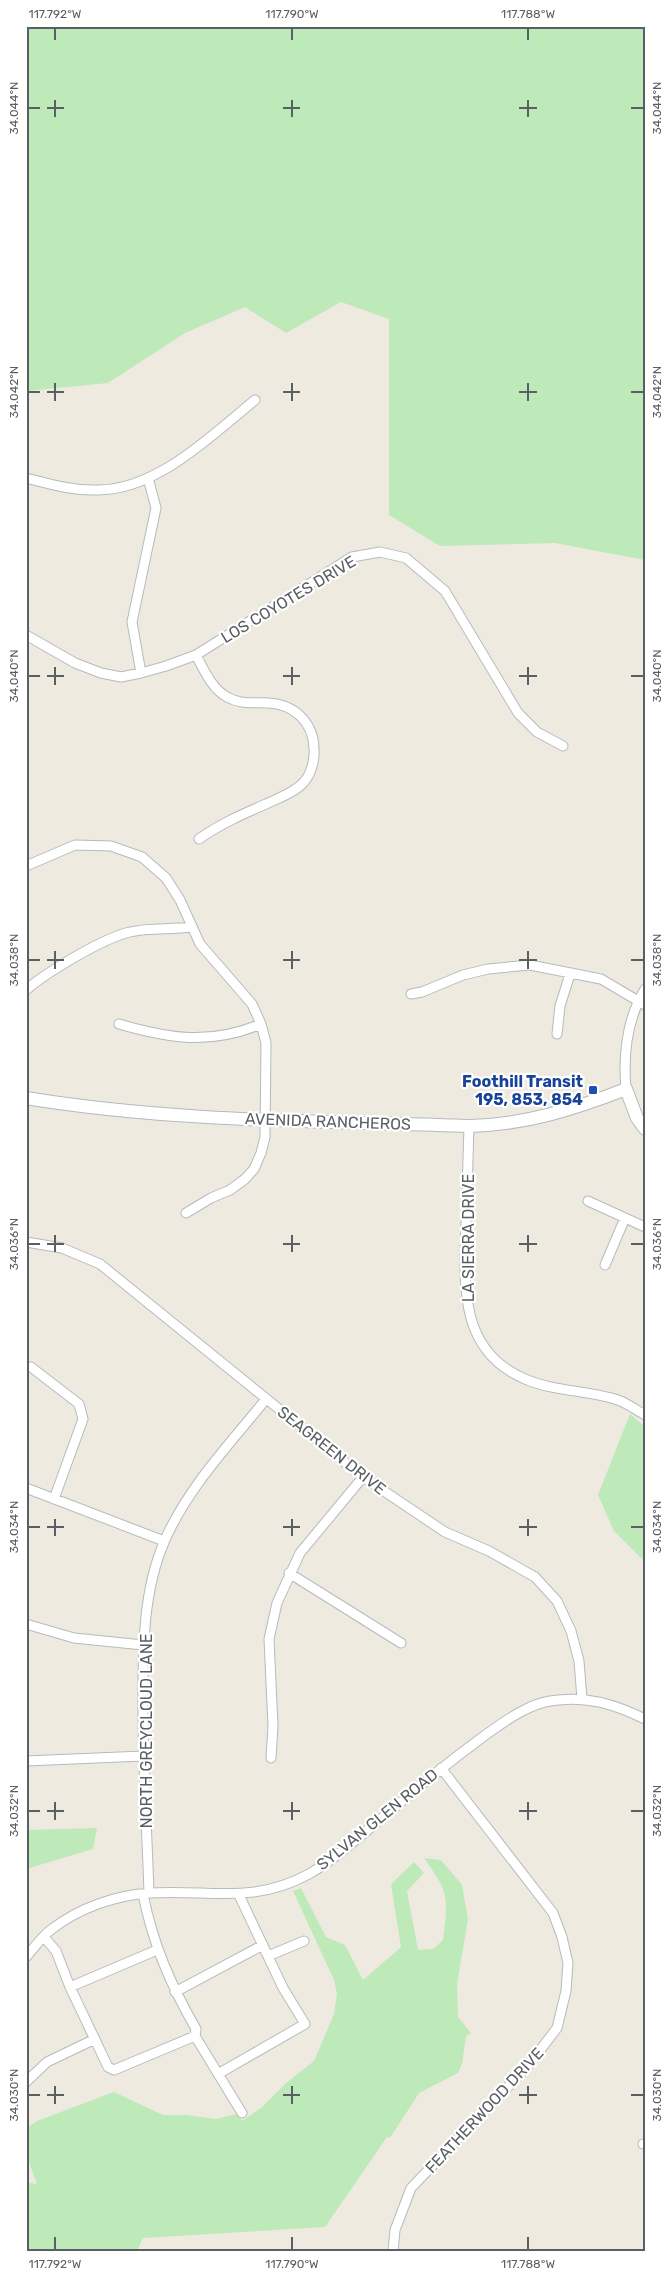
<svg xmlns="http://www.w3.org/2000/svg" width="671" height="2277" font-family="Rubik,sans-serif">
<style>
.green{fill:#bee9b9}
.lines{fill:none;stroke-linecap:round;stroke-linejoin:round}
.minor-casing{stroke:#b6babf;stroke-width:11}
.secondary-casing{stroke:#b4b9bf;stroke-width:14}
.minor{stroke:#fff;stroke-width:9}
.secondary{stroke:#fff;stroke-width:12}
.ticks{fill:none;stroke:#595f63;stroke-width:2}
.transit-dot{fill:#1a4fb4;stroke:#fff;stroke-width:2}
.labels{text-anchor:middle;stroke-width:4.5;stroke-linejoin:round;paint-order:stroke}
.street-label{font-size:16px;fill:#595f63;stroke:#fff}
.transit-label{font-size:16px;font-weight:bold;fill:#164399;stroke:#fff;text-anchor:end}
.neatline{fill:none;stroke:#595f63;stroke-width:2}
.ticks-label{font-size:12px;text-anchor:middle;fill:#595f63}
</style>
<rect width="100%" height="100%" fill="#eeeae0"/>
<path class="green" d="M 26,26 L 645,26 L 645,560 L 555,543 L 440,546 L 389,515 L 389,319 L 341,302 L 286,333 L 245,307 L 185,333 L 108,383 L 26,391 Z
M 630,1414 L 645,1427 L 645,1562 L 614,1531 L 598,1495 Z
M 97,1828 L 93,1849 L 26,1869 L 26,1830 Z
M 424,1858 L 441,1860 L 462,1885 L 468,1919 L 457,1984 L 458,2017 L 471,2033 L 466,2036 L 462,2064 L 458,2073 L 419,2093 L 390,2138 L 387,2137 L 325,2227 L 143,2238 L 137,2251 L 26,2251 L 26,2182 L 37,2184 L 26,2154 L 28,2127 L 37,2121 L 114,2092 L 163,2115 L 186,2115 L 216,2119 L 237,2114 L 242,2121 L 261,2108 L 285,2084 L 314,2061 L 334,2014 L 337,1994 L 334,1980 L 293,1891 L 301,1888 L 326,1937 L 345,1945 L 363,1980 L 401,1947 L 391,1884 L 414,1862 L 424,1873 L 407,1891 L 418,1950 L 433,1949 L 443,1940 C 448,1897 450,1894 424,1858 Z"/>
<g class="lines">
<defs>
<path id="minor" d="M 26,478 C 50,484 73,491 98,490 C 157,490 212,435 255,400
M 26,635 L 75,663 L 101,673 L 121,677 L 141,673 L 166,666 L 196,655 L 352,557 L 380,552 L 406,558 L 445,591 L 518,713 L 537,732 L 563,746
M 196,655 C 204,670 212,689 227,697 C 242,705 252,702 268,703 C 294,704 313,722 314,748 C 315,760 311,775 303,783 C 294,793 278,798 266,804 C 243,814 220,824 199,839
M 141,673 L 132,622 L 156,508 L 148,478
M 26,866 L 75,845 L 111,846 L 142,857 L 166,878 L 180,900 L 200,944 L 252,1004 L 261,1024 L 266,1043 L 265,1137 L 261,1153 L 254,1169 L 245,1179 L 230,1190 L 211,1198 L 186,1213
M 26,990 C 47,972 103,938 130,932 C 149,927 171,930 191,927
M 411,994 L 422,992 L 463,975 L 488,969 L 530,965 L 601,979 L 645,1005
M 119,1024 C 170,1039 211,1045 261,1024
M 557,1034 L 560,1006 L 570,974
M 626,1089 C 623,1055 627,1019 645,989
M 469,1126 C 468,1159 467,1192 466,1225 C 464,1286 459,1351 525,1379 C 555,1392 588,1390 618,1400 C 627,1403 636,1410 645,1415
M 588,1201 L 645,1227
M 26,1242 L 62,1248 L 100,1264 L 363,1477 L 445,1532 L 489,1551 L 535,1577 L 557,1601 L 571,1631 L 579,1661 L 582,1699
M 605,1265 L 625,1218
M 31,1367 L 79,1404 L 83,1419 L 54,1499
M 26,1488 L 164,1541
M 289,1573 L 401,1643
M 26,1624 L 74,1638 L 143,1645
M 271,1758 L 273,1726 L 269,1639 L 277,1603 L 300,1553 L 363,1477
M 26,1761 L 143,1756
M 149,1893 C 147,1831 143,1770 143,1708 C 143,1652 142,1592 165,1540 C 188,1487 230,1444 266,1399
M 143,1894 C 153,1945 171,1985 196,2029 L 195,2036
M 44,1937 L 56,1951 L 70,1987 L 108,2067 L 114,2070 L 195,2036 L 242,2113
M 268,1956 L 304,1941
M 26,1957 C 34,1948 42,1936 52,1929 C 79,1908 116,1895 150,1893 C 209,1889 252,1905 309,1874 C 337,1858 362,1834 387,1814 C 418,1787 450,1761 484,1736 C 504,1722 526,1705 550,1701 C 586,1695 614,1704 645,1719
M 70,1987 L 157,1950
M 175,1992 L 263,1945
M 218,2074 L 305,2024 L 283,1988 L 239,1895
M 26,2082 L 47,2062 L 95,2039
M 643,2144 L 645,2144
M 393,2251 L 395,2230 L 411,2188 L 528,2066 L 557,2028 L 566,1991 L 568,1963 L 562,1937 L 553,1913 L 441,1768"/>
<path id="secondary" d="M 26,1098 C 172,1122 321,1121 469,1126 C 524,1125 575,1109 626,1089 L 637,1118 L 645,1129"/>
</defs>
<use href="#minor" class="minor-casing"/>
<use href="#secondary" class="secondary-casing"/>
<use href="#minor" class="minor"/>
<use href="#secondary" class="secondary"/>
</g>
<path class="ticks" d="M 55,28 L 55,40M 292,28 L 292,40M 528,28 L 528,40M 55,100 L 55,117M 292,100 L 292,117M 528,100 L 528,117M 28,108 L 40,108M 47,108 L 64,108M 283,108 L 300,108M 519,108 L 537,108M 631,108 L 644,108M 55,383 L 55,401M 292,383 L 292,401M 528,383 L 528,401M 28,392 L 40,392M 47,392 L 64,392M 283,392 L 300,392M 519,392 L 537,392M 631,392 L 644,392M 55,667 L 55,685M 292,667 L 292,685M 528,667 L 528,685M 28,676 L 40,676M 47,676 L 64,676M 283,676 L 300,676M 519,676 L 537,676M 631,676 L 644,676M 55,951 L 55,969M 292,951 L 292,969M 528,951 L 528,969M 28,960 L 40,960M 47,960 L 64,960M 283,960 L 300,960M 519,960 L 537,960M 631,960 L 644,960M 55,1235 L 55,1252M 292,1235 L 292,1252M 528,1235 L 528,1252M 28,1244 L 40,1244M 47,1244 L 64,1244M 283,1244 L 300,1244M 519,1244 L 537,1244M 631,1244 L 644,1244M 55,1519 L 55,1536M 292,1519 L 292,1536M 528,1519 L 528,1536M 28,1527 L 40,1527M 47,1527 L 64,1527M 283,1527 L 300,1527M 519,1527 L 537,1527M 631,1527 L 644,1527M 55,1802 L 55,1820M 292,1802 L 292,1820M 528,1802 L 528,1820M 28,1811 L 40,1811M 47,1811 L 64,1811M 283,1811 L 300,1811M 519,1811 L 537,1811M 631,1811 L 644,1811M 55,2086 L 55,2104M 292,2086 L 292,2104M 528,2086 L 528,2104M 28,2095 L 40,2095M 47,2095 L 64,2095M 283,2095 L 300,2095M 519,2095 L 537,2095M 631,2095 L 644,2095M 55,2237 L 55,2250M 292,2237 L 292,2250M 528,2237 L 528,2250"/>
<rect class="transit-dot" x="588" y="1085" width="10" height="10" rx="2.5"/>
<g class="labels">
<g class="street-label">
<text transform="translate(288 599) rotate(-31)" y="6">LOS COYOTES DRIVE</text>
<text transform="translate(328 1121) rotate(2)" y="6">AVENIDA RANCHEROS</text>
<text transform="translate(468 1238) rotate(-90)" y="6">LA SIERRA DRIVE</text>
<text transform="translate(332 1450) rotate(38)" y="6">SEAGREEN DRIVE</text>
<text transform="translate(146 1731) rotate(-90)" y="6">NORTH GREYCLOUD LANE</text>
<text transform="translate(377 1819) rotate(-39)" y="6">SYLVAN GLEN ROAD</text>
<text transform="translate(484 2110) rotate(-47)" y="6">FEATHERWOOD DRIVE</text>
</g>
<g class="transit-label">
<text x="583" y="1087">Foothill Transit<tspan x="583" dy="18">195, 853, 854</tspan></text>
</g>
</g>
<rect width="671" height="2277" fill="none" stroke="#ffffff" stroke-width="55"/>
<rect x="28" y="28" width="616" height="2222" class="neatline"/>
<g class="ticks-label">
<text x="55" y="18">117.792°W</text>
<text x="292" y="18">117.790°W</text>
<text x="528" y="18">117.788°W</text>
<text transform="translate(14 108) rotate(-90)" y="4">34.044°N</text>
<text transform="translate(657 108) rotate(-90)" y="4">34.044°N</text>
<text transform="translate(14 392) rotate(-90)" y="4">34.042°N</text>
<text transform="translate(657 392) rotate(-90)" y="4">34.042°N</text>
<text transform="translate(14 676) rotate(-90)" y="4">34.040°N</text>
<text transform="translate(657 676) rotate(-90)" y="4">34.040°N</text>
<text transform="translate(14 960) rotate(-90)" y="4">34.038°N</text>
<text transform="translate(657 960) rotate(-90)" y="4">34.038°N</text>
<text transform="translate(14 1244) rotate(-90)" y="4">34.036°N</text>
<text transform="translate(657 1244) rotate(-90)" y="4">34.036°N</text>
<text transform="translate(14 1527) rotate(-90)" y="4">34.034°N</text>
<text transform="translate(657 1527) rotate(-90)" y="4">34.034°N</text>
<text transform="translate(14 1811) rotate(-90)" y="4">34.032°N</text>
<text transform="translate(657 1811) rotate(-90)" y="4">34.032°N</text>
<text transform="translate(14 2095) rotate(-90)" y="4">34.030°N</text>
<text transform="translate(657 2095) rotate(-90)" y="4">34.030°N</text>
<text x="55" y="2268">117.792°W</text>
<text x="292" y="2268">117.790°W</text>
<text x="528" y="2268">117.788°W</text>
</g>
</svg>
